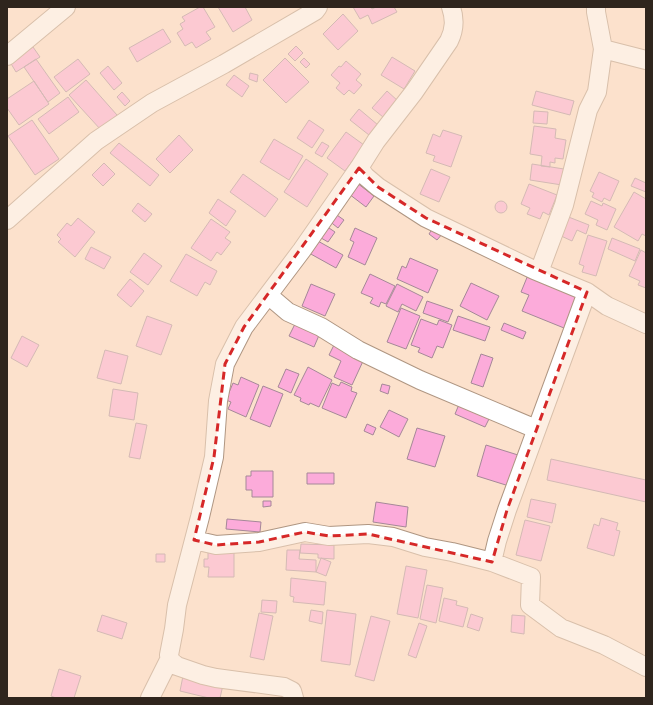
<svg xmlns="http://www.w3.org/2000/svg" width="653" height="705" font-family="Signika,sans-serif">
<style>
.building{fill:#fcabda;stroke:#a58898}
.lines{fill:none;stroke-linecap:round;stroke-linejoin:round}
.minor-casing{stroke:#af9682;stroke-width:20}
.minor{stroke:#fff;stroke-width:18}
.marked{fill:none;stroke:#d62828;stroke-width:3;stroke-dasharray:8 5;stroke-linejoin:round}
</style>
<rect width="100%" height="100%" fill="#fce1cc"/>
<path class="building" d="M 200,7 L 203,7 L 215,27 L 206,32 L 211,39 L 196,48 L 192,42 L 185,46 L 177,33 L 183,29 L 180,24 L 185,21 L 182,17 Z
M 218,7 L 245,7 L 252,20 L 233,32 Z
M 353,7 L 371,7 L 372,9 L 376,7 L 394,7 L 397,12 L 372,24 L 368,15 L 360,19 Z
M 343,14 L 358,31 L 338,50 L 323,34 Z
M 163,29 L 171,42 L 137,62 L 129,48 Z
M 296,46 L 303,53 L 295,61 L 288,54 Z
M 33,47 L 40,57 L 16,72 L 10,62 Z
M 392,57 L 415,71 L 404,89 L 381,75 Z
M 285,58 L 309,82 L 286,103 L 263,80 Z
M 304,58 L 310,64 L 306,68 L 300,62 Z
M 36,59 L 60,93 L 48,102 L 24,67 Z
M 78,59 L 90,74 L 66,92 L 54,77 Z
M 346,61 L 361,74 L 356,80 L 362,85 L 354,94 L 349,90 L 344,95 L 336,88 L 340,83 L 331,75 L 339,66 L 341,67 Z
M 108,66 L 122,83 L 114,90 L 100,73 Z
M 250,73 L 258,75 L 257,82 L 249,79 Z
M 234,75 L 249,86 L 242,97 L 226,85 Z
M 86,80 L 117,115 L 101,130 L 69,95 Z
M 34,81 L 49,104 L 19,125 L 7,108 L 7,99 Z
M 387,91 L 398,101 L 383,117 L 372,108 Z
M 536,91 L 574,101 L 570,115 L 532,105 Z
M 122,92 L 130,101 L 125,106 L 117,97 Z
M 68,97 L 79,112 L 49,134 L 38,119 Z
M 359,109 L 378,125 L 369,135 L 350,120 Z
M 534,111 L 548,112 L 547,124 L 533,123 Z
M 32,120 L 59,159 L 35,175 L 8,136 Z
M 309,120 L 324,130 L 312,148 L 297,138 Z
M 534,126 L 556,129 L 555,138 L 566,140 L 563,159 L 555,158 L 555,163 L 550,162 L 550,167 L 541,166 L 542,156 L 530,154 Z
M 443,130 L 462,136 L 451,167 L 433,161 L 435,156 L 426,153 L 433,134 L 440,137 Z
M 346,132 L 364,145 L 345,171 L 327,158 Z
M 179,135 L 193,150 L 170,173 L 156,159 Z
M 274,139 L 303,156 L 289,180 L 260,162 Z
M 322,142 L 329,146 L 322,157 L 315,153 Z
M 119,143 L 159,175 L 150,186 L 110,153 Z
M 306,159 L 328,174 L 307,207 L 284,192 Z
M 104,163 L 115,174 L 103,186 L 92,175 Z
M 532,164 L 564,169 L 562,185 L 530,180 Z
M 431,169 L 450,177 L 439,202 L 420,194 Z
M 599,172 L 619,181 L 610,201 L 604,198 L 602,202 L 592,197 L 594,193 L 590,191 Z
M 243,174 L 278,199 L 265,217 L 230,192 Z
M 635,178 L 646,183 L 646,192 L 631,186 Z
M 357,183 L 374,196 L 366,207 L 349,194 Z
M 529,184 L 557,195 L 549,215 L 543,212 L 540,219 L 527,214 L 530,208 L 521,204 Z
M 634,192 L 646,199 L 646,236 L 642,234 L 638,241 L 614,227 Z
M 218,199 L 236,211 L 226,226 L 209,213 Z
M 591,201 L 602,206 L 603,203 L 616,209 L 607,230 L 596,225 L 598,220 L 585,214 Z
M495 207a6 6 0 1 1 12 0a6 6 0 1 1-12 0Z
M 138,203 L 152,214 L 145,222 L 132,211 Z
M 334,213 L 344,220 L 338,228 L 328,220 Z
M 566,216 L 589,225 L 586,234 L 577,230 L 572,241 L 559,235 Z
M 78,218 L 95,232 L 75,257 L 58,242 L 61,239 L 57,235 L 67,223 L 71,226 Z
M 211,219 L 230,232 L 225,238 L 231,242 L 221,255 L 217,252 L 211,261 L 191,248 Z
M 323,224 L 335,232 L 328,242 L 316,235 Z
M 434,226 L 443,233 L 437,240 L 429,234 Z
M 355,228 L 377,238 L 365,265 L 348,257 L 354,242 L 350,240 Z
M 588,235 L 607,241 L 596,276 L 582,272 L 584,266 L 579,264 Z
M 612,238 L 640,249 L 635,261 L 608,249 Z
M 316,240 L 343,255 L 336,268 L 309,253 Z
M 91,247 L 111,257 L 104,269 L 85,259 Z
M 641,250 L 646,253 L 646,288 L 638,285 L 640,281 L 629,276 Z
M 144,253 L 162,266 L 148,285 L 130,272 Z
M 186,254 L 217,271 L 210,285 L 205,282 L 197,296 L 170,281 Z
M 410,258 L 438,270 L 428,293 L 397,279 L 402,266 L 406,268 Z
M 370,274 L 395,286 L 386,304 L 381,302 L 379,307 L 370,303 L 373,298 L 361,293 Z
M 528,275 L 577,295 L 564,328 L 522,311 L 529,295 L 521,292 Z
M 130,279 L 144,291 L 131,307 L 117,295 Z
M 471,283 L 499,296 L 487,320 L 460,306 Z
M 311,284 L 335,294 L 325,316 L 302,306 Z
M 397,284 L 423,297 L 416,311 L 402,304 L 398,312 L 386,306 Z
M 427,301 L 453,310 L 448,322 L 423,313 Z
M 401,308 L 420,316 L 406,349 L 387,342 Z
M 147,316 L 172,325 L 161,355 L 136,346 Z
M 458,316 L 490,327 L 485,341 L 453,330 Z
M 421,319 L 437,325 L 439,320 L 452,325 L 443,348 L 437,346 L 432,358 L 418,352 L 420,348 L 411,345 Z
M 296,322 L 320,333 L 314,347 L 289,336 Z
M 504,323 L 526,332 L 523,339 L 501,330 Z
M 22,336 L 39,345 L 27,367 L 11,358 Z
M 334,345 L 364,359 L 352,385 L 334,377 L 341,361 L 329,355 Z
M 105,350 L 128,356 L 121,384 L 97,378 Z
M 481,354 L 493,358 L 483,387 L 471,383 Z
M 308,367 L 332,380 L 319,407 L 310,403 L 309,405 L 300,401 L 301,398 L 294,395 Z
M 286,369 L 299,374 L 291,393 L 278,387 Z
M 241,377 L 259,385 L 246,417 L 228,409 L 231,402 L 226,400 L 233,383 L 238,385 Z
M 341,382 L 352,387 L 351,391 L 357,393 L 346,418 L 322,408 L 332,383 L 339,386 Z
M 382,384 L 390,386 L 388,394 L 380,391 Z
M 263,386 L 283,394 L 270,427 L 250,419 Z
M 113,389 L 138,393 L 134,420 L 109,416 Z
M 460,402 L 491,415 L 485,427 L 455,414 Z
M 389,410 L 408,419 L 399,437 L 380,427 Z
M 136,423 L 147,425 L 140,459 L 129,457 Z
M 367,424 L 376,428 L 373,435 L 364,431 Z
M 417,428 L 445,436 L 435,467 L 407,459 Z
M 486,445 L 518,455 L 509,486 L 477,476 Z
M 551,459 L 646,480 L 646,502 L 547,480 Z
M 251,471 L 273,471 L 273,497 L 252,497 L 252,490 L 246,490 L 246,476 L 251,476 Z
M 307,473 L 334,473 L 334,484 L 307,484 Z
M 531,499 L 556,504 L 552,523 L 527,517 Z
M 263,501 L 271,501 L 271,506 L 263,507 Z
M 376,502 L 408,507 L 406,527 L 373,522 Z
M 601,518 L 618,523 L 616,530 L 620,531 L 614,556 L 587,548 L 594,524 L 599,526 Z
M 227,519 L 261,522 L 260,532 L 226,529 Z
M 525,520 L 550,526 L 541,561 L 516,555 Z
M 301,544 L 334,545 L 334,559 L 318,558 L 318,554 L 300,553 Z
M 208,549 L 234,550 L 234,577 L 208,577 L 209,567 L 204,567 L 204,559 L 208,559 Z
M 287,550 L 300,550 L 299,559 L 316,560 L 316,572 L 286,570 Z
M 156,554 L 165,554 L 165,562 L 156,562 Z
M 321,558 L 331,562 L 326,576 L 316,572 Z
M 406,566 L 427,570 L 418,618 L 397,614 Z
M 291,578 L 326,582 L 324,605 L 293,602 L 294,597 L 290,596 Z
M 427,585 L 443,588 L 436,623 L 420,619 Z
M 444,598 L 457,601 L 456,605 L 468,608 L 463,627 L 439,621 Z
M 262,600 L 277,601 L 276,613 L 261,612 Z
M 311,610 L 323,612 L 322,624 L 309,621 Z
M 327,610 L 356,614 L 350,665 L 321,661 Z
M 259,613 L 273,616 L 264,660 L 250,657 Z
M 471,614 L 483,618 L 479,631 L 467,627 Z
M 102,615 L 127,623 L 122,639 L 97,631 Z
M 512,615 L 525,616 L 524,634 L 511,632 Z
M 371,616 L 390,621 L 374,681 L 355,676 Z
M 419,623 L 427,626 L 416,658 L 408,655 Z
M 59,669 L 81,676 L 74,698 L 56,698 L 51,696 Z
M 183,676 L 223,685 L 220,698 L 209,698 L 180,691 Z"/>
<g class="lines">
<defs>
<path id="minor" d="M 603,49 L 646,60
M 7,56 L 66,7
M 359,168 L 365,176 L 378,187 L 426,218 L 534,270 L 587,292 L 607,306 L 646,324
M 7,220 L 96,141 L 152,103 L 224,64 L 315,11 L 318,7
M 539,272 L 564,205 L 588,110 L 597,92 L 603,49 L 596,12 L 596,7
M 587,292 L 507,510 L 497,541 L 492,562 L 531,577 L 530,605 L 561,628 L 604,645 L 646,667
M 268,295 L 288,312 L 321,327 L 358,350 L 420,380 L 536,429
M 194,540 L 216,545 L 259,542 L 305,532 L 329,536 L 368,534 L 393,537 L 425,547 L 452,552 L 492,562
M 150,698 L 170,658
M 294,698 L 292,691 L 284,687 L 216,678 L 203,675 L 177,666 L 171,661 L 169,655 L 174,629 L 177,605 L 200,517 L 214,457 L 218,401 L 225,364 L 244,327 L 302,250 L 359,168 L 376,141 L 414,92 L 449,41 C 455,29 455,19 451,7"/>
</defs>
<use href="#minor" class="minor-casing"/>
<use href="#minor" class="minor"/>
</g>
<path d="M0 0H653V705H0ZM 359,168 L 378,187 L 426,218 L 587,292 L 507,510 L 492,562 L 368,534 L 329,536 L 305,532 L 259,542 L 216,545 L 194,540 L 214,457 L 225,364 L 244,327 Z" fill="#fce1cc" fill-opacity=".55" fill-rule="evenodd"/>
<path class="marked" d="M 359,168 L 378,187 L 426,218 L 587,292 L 507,510 L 492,562 L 368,534 L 329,536 L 305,532 L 259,542 L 216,545 L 194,540 L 214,457 L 225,364 L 244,327 Z"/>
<rect width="653" height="705" fill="none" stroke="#2f251d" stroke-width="16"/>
</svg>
